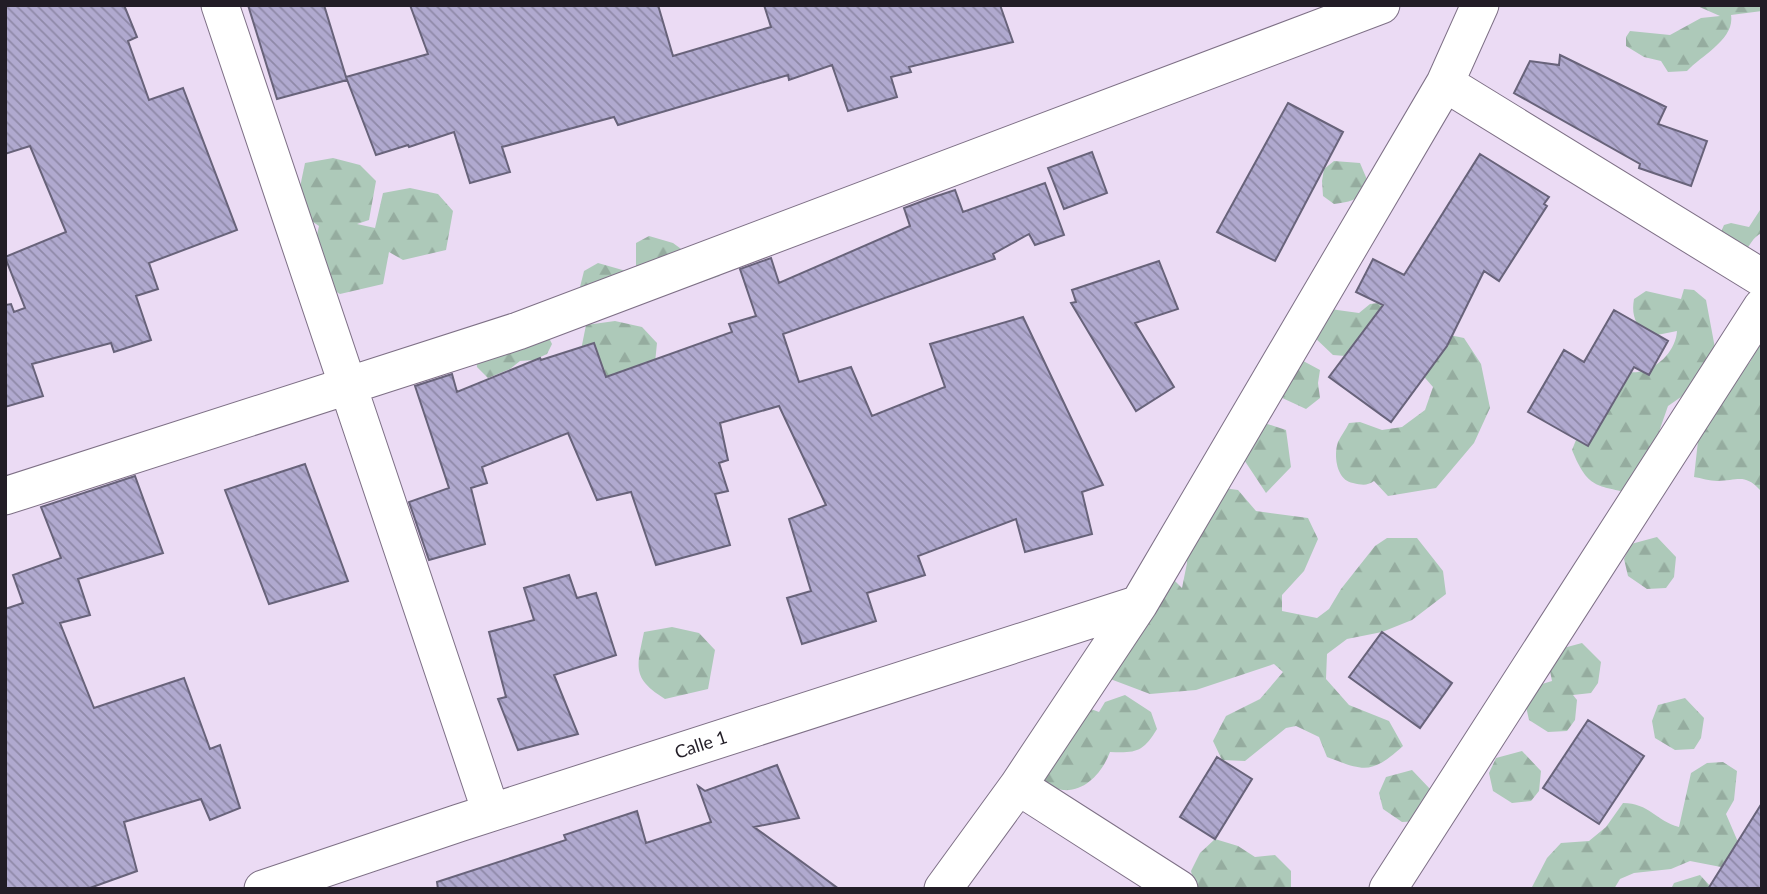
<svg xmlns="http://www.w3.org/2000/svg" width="1767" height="894" font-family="Lato,sans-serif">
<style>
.forest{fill:url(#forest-firs)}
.building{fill:url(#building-back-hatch);stroke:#68637a;stroke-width:2}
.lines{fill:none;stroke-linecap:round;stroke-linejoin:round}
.minor-casing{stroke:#7e7086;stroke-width:39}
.minor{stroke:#fff;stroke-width:37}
.labels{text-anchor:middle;stroke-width:6;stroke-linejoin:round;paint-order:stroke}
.street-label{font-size:18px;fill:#221d26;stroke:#fff}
</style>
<defs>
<pattern id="forest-firs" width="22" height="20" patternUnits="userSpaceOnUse" patternTransform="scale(1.75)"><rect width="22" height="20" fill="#adc9b9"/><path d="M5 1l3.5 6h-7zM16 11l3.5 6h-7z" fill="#95ac9f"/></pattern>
<pattern id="building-back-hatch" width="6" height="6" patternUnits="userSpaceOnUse" patternTransform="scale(1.75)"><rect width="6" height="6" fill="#b0a9cf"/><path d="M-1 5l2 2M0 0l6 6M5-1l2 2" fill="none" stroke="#8f89a8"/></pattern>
</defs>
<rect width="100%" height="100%" fill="#ebdbf4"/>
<path class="forest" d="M 1695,5 L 1762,5 L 1762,11 L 1731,15 C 1735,39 1702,55 1687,71 L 1668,72 L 1661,61 L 1644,57 L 1626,46 L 1626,37 L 1630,31 L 1670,35 L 1701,18 L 1720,16 Z
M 333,158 L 360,165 L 376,181 L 369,220 L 357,224 L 375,228 L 383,193 L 410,188 L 438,194 L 453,211 L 446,250 L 403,260 L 389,252 L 383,284 L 340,294 C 305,273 311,262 319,226 C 291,210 300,190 305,163 Z
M 1334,161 L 1360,163 L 1368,182 C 1359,201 1353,201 1334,204 L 1323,196 L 1322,181 L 1324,169 Z
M 1762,207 L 1762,233 C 1752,237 1750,247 1742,255 L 1720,234 L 1724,225 L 1731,223 L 1749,227 Z
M 649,236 L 673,243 L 688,254 L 722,258 L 720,276 L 658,297 L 580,300 L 580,287 L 584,271 L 598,263 L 626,271 L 636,268 L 636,243 Z
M 1684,289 L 1694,290 L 1706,300 L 1715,348 L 1704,381 L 1668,406 L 1647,466 L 1634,494 C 1596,485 1588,489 1572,450 L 1582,425 L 1625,372 C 1630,372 1637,373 1642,371 C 1660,367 1676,349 1677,331 L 1647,337 C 1636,324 1631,316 1634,299 L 1646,291 L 1681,299 Z
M 1386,302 L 1345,356 L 1333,355 L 1312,335 L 1330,309 L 1359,313 L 1370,304 Z
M 615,321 L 642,327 L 657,343 L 655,363 L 624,390 L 579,360 L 586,325 Z
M 544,328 L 552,344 L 547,354 L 534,360 L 520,361 L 510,369 L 488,378 L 477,367 L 475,344 Z
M 1435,332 L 1464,338 L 1481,364 L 1490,408 L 1474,443 L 1436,488 L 1388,496 L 1374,481 C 1367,486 1362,485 1353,483 C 1337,481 1333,456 1338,442 C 1341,436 1346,429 1349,423 L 1360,422 L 1382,430 L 1402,427 L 1425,410 L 1433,387 L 1419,371 Z
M 1762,340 L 1762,488 L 1760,490 C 1744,473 1738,481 1717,481 C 1710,481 1701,478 1694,477 L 1699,432 L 1715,394 L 1750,362 Z
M 1294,356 L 1320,370 L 1318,383 L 1320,398 L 1306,409 L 1278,396 Z
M 1252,419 L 1286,430 L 1291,467 L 1266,493 L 1229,437 Z
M 1209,486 L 1238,490 L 1256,511 L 1308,518 L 1318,539 L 1304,571 L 1282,595 L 1282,611 L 1317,618 L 1329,609 L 1341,589 L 1375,546 L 1387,538 L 1417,538 L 1443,571 L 1446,594 L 1412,620 L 1382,632 L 1347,639 L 1327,654 L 1326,679 L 1349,705 L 1389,721 L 1403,746 C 1371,775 1364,771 1327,757 L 1319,737 L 1296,726 L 1286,728 L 1245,761 L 1222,760 L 1213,741 L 1226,716 L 1260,699 L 1283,672 L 1274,664 L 1196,690 L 1150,694 L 1105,677 L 1170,576 L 1182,588 L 1187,563 L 1185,513 Z
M 1657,537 L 1676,557 L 1674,577 L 1666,588 L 1647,589 L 1628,576 L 1624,559 L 1631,544 Z
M 672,627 L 699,633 L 715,650 L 708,689 L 665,699 C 631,678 637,667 644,632 Z
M 1582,643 L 1601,662 L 1598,683 L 1591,693 L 1573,695 L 1577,700 L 1575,720 L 1567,731 L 1548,732 L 1529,720 L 1525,702 L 1532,687 L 1552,681 L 1549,666 L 1556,650 Z
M 1125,695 L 1151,712 L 1157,729 C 1143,752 1137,753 1110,752 C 1103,771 1086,792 1063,790 C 1056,789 1048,785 1041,783 L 1083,706 L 1099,712 L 1105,702 Z
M 1685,698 L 1704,718 L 1701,738 L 1694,749 L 1675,750 L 1655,738 L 1652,721 L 1658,705 Z
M 1522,751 L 1541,771 L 1539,791 L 1531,801 L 1512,803 L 1493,791 L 1489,773 L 1496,758 Z
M 1723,762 L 1737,771 L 1734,800 L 1726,814 L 1738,842 L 1721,867 L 1690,861 L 1671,869 L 1634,873 L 1620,879 L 1614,889 L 1531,889 L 1547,858 L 1561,843 L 1589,841 L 1606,827 L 1623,803 C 1649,803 1656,821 1679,827 L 1691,773 L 1707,763 Z
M 1412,770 L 1431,790 L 1421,821 L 1402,822 L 1383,809 L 1379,793 L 1386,777 Z
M 1215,839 L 1238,846 L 1255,857 L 1275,855 L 1291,871 L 1291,889 L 1195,888 L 1191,871 L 1200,853 Z
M 1700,875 L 1713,889 L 1671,889 L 1674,883 Z"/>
<path class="building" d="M 5,5 L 124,5 L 137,37 L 128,41 L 149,100 L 183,88 L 237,230 L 149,263 L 158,289 L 136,296 L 151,340 L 114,352 L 111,343 L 32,364 L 43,396 L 5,407 L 5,305 L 11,304 L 14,312 L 25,308 L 5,257 L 66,232 L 30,146 L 5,154 Z
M 248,5 L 324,5 L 346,77 L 428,54 L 410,5 L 658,5 L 673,56 L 771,27 L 764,5 L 1000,5 L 1013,42 L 909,67 L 911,72 L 891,77 L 897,97 L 848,111 L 832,65 L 789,80 L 788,75 L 618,125 L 614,117 L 502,147 L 510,172 L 470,183 L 454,132 L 409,147 L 408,145 L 376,155 L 346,77 L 347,80 L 277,99 Z
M 1560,55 L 1666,107 L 1658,124 L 1707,141 L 1691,186 L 1639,168 L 1640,164 L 1514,93 L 1530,61 L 1559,65 Z
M 1288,103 L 1343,132 L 1275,261 L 1217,232 Z
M 1092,152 L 1107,193 L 1064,209 L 1048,168 Z
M 1480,154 L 1549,197 L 1544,204 L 1547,206 L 1499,281 L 1484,271 L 1447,346 L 1391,422 L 1329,377 L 1383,305 L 1356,292 L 1373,259 L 1404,275 Z
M 1045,183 L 1064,235 L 1035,245 L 1029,234 L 993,254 L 995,259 L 783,334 L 799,382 L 851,367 L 872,416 L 945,387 L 930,344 L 1023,317 L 1103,485 L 1082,492 L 1092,534 L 1025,552 L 1016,519 L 918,556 L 925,575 L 867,593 L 876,621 L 802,644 L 787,598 L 811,591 L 789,519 L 826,505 L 779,406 L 720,423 L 728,460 L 719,463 L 728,491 L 715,494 L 730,545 L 656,565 L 631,492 L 597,500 L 568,433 L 482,467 L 487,483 L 471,488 L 485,544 L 429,560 L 409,502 L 449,488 L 415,386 L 452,374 L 457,392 L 540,358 L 541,360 L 594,343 L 606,377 L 732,332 L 729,324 L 756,316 L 740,269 L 771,258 L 779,283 L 910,226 L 904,208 L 928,199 L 955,190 L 963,212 Z
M 1159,261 L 1178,309 L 1135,323 L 1174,387 L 1136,411 L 1071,303 L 1076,302 L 1072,290 Z
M 1614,310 L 1668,341 L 1649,375 L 1634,367 L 1588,446 L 1528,412 L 1564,350 L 1584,362 Z
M 305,464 L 348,581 L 269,604 L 225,490 Z
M 135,476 L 163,553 L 78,579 L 90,615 L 60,623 L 94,708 L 184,678 L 210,749 L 220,745 L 240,808 L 210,820 L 201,799 L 124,822 L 137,871 L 87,889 L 5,889 L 5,609 L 23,603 L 13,575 L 61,558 L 41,507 Z
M 569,575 L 577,598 L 596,593 L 616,655 L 554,675 L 578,734 L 518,750 L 498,699 L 506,697 L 489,632 L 534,620 L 524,588 Z
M 1382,632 L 1452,683 L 1420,728 L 1349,677 Z
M 1588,720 L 1644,756 L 1599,824 L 1543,788 Z
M 1217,757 L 1252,779 L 1215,839 L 1180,817 Z
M 777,765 L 799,818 L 754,827 L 839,889 L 438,889 L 437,882 L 566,840 L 564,835 L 637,811 L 646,843 L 711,822 L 698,786 L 705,791 Z
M 1762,803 L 1762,889 L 1708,889 Z"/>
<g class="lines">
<defs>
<path id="minor" d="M 220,5 L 491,812
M 1445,83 L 1762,278
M 5,496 L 518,331 L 1381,5
M 1018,786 L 1179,889
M 263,889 L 459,823 L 1139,604
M 943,889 L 1018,786 L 1139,604 L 1445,83 L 1480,5
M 1388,889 L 1762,307"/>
</defs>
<use href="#minor" class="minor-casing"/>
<use href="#minor" class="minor"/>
</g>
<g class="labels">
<g class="street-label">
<text transform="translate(701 745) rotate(-18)" y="6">Calle 1</text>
</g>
</g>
<rect width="1767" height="894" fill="none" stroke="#221d26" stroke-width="14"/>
</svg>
